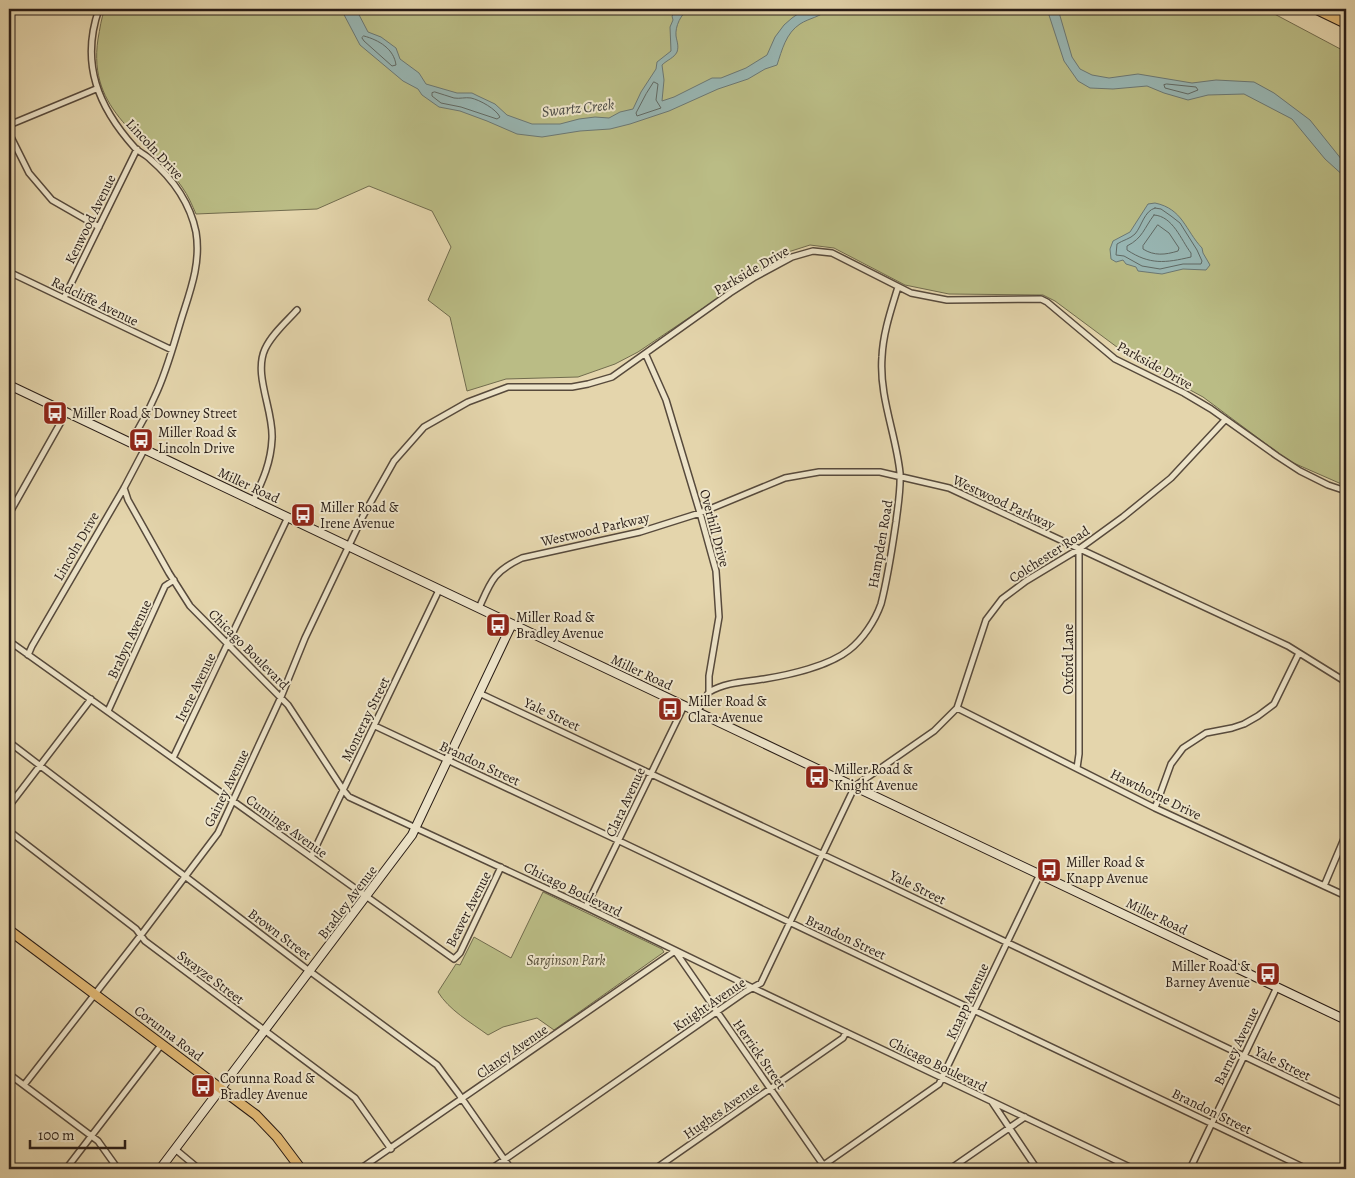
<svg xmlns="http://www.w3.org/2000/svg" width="1355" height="1178" font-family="Alegreya,serif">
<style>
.green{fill:#babc85;stroke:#716c4e}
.water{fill:#98b6b3;stroke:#6b7874}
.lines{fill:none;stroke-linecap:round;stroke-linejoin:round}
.shore{stroke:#606964;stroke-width:1}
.street-casing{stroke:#574a3c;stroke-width:8}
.secondary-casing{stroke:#281c16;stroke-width:10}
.primary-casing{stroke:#281c16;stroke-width:11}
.highway-casing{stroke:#281c16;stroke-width:12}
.street{stroke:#ede4c9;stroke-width:5}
.secondary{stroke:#ede4c9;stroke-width:8}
.primary{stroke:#e2ba76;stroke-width:9}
.highway{stroke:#e2ba76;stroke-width:10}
.labels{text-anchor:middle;stroke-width:4;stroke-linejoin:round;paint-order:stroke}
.street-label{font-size:14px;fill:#281c16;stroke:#ede4c9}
.poi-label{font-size:14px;fill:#281c16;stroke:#ede4c9;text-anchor:start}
.park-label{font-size:14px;font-style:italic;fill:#544c37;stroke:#ede4c9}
.water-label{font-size:15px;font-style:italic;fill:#4a4a45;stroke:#ede4c9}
</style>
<rect width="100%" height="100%" fill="#e4d5ac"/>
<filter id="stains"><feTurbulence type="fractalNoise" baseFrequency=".004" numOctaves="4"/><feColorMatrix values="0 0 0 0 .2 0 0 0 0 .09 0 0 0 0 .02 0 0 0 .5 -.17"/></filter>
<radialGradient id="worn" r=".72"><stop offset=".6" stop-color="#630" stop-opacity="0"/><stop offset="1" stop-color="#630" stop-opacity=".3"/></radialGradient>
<path class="green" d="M 105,9 L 1265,9 L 1346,52 L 1346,486 L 1289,461 L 1203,397 L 1133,359 L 1055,301 L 1043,295 L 949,294 L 905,285 L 834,248 L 810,245 L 785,253 L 638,352 L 615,364 L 578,377 L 506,379 L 467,391 L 450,317 L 428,300 L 451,247 L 432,211 L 369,186 L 317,209 L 196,214 C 192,205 188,195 182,187 C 146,135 87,113 98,39 C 100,29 101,18 105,9 Z
M 543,892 L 662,949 L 664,952 L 554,1030 L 537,1018 L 503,1027 L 488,1035 C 470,1022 449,1010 438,992 L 456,964 L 460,965 L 474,937 L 511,958 Z"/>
<path class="water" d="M 341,9 L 356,9 L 368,32 L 381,37 L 396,48 L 400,59 L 419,73 L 426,84 L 457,93 L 472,93 L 478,96 L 495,104 L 507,115 L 532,124 L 560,124 L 579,119 L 595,117 L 609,118 L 620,112 L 633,109 L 641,92 L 656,69 L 657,62 L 671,51 L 670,27 L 673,20 L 672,16 L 677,9 L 689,9 C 681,14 675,26 676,36 C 677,42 679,46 677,52 C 674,58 667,60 662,65 L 664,80 L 662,101 L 674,97 L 712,78 L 721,78 L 746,68 L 767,55 L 775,37 L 784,25 L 792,18 L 805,9 L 828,9 C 821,17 809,18 800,24 C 786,33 782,50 777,65 L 765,69 L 748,79 L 718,89 L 669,111 L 630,124 L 610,129 L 580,131 L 542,137 L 517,134 L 487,121 L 460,111 L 439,107 L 422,95 L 418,89 L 403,81 L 360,45 Z
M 1047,9 L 1058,9 L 1072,57 L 1080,69 L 1092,75 L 1109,78 L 1138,74 L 1192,83 L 1216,80 L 1254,82 L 1274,93 L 1310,120 L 1346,165 L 1346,178 L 1325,159 L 1292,119 L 1244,94 L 1208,95 L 1188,100 L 1164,93 L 1147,86 L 1113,89 L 1090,88 L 1078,81 L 1064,61 Z
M 1155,203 C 1183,209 1185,230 1202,248 L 1203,253 L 1210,265 L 1206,270 L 1183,269 L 1162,274 L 1138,271 L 1136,267 L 1126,264 L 1123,260 L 1116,262 L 1111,259 L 1110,249 L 1113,241 L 1130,232 L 1148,204 Z"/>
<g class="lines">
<path class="shore" d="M 364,36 C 379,40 394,49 396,65 L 392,66 L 364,41 L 362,38 Z
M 654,82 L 658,84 L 656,100 L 661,108 L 637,116 L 636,113 L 646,94 Z
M 1167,84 L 1196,87 L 1198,90 L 1188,94 L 1165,88 L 1164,85 Z
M 435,92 C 441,94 448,96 454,98 C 460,99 465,97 471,98 C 480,100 496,109 500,117 L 497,119 L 461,107 L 441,103 L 432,96 L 432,93 Z
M 1155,208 L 1161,209 L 1171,216 L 1180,223 L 1197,250 L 1202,261 L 1201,264 L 1183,264 L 1160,269 L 1142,266 L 1124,256 L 1116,255 L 1117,244 C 1123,240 1130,239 1135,234 C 1142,226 1144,211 1155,208 Z
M 1154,215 C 1173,216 1181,240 1191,253 L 1191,257 C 1165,263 1150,265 1127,250 L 1127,246 C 1143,238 1144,228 1154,215 Z
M 1158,225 L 1169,233 L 1179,248 L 1178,251 C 1165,255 1154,256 1143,249 L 1143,246 Z"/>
<defs>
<path id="street" d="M 99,9 C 80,63 98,107 135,148 C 139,152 146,155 150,159 C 172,178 190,203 196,232 C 201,262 191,289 182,317 C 174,343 167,371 155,396 C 148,412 139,428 130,443
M 9,125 L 96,89
M 9,133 L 29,173 L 52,200 L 99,227
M 9,272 L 172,350
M 64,298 L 137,149
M 646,355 L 666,400 L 700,513 L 716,571 L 719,617 L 709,676 L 709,692 L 697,712
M 124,488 L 128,500 L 169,573 L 190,606 L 288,705 L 344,791 L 349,797 L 586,907 L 753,988 L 1134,1169
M 253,501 C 263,480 271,462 272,439 C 274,411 253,375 265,349 C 272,334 286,322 297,310
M 9,514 L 66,413
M 479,608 C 491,581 493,572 522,558 L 640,532 L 700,513 L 785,478 L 819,472 L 880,472 L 949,488 L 1288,646 L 1346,682
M 9,641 L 454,959 L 460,953 L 501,867
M 28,655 L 32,646 L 124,488 L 144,450
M 709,692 C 726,682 745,682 764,679 C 789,675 829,666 849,650 C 863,639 875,621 881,604 C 888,577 892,549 896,522 C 898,505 901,489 900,473 C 896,434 879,397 882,357 C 883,333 891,310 898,287
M 479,693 L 881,882 L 1346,1105
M 957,708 L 1155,808 L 1346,896
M 108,711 L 165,586 L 174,580
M 375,726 L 613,838 L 1307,1169
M 9,742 L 304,967 L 437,1065 L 458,1093 L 511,1169
M 173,758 L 288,517
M 1077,768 L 1079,754 L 1079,549
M 9,806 L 91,699
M 1155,808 L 1171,764 L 1183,748 L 1206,733 L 1232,728 L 1244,724 L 1258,716 L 1274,704 L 1299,653
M 9,831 L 136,929 L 145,941 L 355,1098 L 391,1149
M 311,857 L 439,590
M 1324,886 L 1346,834
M 586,907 L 684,706
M 9,1074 L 98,1141 L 118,1169
M 24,1085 L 141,935 L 218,833 L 281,697 L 305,638 L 363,516 L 394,461 L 424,427 L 468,402 L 508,387 L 572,387 L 588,384 L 612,377 L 730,293 L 755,277 L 792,257 L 813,251 L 832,253 L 911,293 L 947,300 L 1041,299 L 1047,302 L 1115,359 L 1184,393 L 1211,409 L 1277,456 L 1300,471 L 1328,485 L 1346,491
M 992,1102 L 1037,1169
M 175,1149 L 199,1169
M 66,1169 L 162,1044
M 360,1169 L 675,951 L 826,1169
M 491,1169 L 745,992 L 761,983 L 855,786 L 934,731 L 957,708 L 986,620 L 1002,599 L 1026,581 L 1079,549 L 1123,517 L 1171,478 L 1225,420
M 655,1169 L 843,1038 L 846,1032
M 818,1169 L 939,1084 L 1040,874
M 950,1169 L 1025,1117
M 1190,1169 L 1277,987"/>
<path id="secondary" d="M 9,385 L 1346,1020
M 160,1169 L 412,835 L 512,624"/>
<path id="primary" d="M 9,930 L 256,1115 L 277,1137 L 301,1169"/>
<path id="highway" d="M 1317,9 L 1346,23"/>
</defs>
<use href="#street" class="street-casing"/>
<use href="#secondary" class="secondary-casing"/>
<use href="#primary" class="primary-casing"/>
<use href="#highway" class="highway-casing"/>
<use href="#street" class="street"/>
<use href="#secondary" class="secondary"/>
<use href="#primary" class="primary"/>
<use href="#highway" class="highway"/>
</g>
<defs>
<symbol id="bus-square" viewBox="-11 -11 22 22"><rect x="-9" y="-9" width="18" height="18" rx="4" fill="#8f2418" stroke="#ede4c9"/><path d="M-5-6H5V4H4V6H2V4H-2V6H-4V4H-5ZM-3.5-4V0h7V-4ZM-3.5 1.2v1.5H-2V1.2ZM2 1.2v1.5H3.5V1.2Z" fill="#fff"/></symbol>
</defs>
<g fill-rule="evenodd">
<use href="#bus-square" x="41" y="399" width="28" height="28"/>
<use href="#bus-square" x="127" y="426" width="28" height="28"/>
<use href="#bus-square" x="289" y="501" width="28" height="28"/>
<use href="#bus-square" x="484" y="611" width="28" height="28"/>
<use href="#bus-square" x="656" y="695" width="28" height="28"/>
<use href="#bus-square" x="803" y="763" width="28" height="28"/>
<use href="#bus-square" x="1035" y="856" width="28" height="28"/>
<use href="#bus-square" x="1254" y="960" width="28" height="28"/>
<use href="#bus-square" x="189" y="1072" width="28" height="28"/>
</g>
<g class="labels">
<g class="street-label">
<text transform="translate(155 149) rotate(47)" y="5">Lincoln Drive</text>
<text transform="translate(90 219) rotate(-64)" y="5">Kenwood Avenue</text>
<text transform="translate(751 270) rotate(-30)" y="5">Parkside Drive</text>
<text transform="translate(95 301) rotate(26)" y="5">Radcliffe Avenue</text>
<text transform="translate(1155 365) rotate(29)" y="5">Parkside Drive</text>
<text transform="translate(249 485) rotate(25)" y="5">Miller Road</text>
<text transform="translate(1004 502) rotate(25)" y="5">Westwood Parkway</text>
<text transform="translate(715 528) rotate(75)" y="5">Overhill Drive</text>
<text transform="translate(595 529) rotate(-13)" y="5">Westwood Parkway</text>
<text transform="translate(880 544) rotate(-80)" y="5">Hampden Road</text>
<text transform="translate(76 546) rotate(-60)" y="5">Lincoln Drive</text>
<text transform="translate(1049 554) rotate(-33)" y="5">Colchester Road</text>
<text transform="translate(129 639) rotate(-65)" y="5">Brabyn Avenue</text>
<text transform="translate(249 649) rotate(45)" y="5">Chicago Boulevard</text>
<text transform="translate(1068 659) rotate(-90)" y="5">Oxford Lane</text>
<text transform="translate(642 672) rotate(25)" y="5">Miller Road</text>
<text transform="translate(195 687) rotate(-64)" y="5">Irene Avenue</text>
<text transform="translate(552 714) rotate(25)" y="5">Yale Street</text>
<text transform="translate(365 719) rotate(-64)" y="5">Monteray Street</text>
<text transform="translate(480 763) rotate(25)" y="5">Brandon Street</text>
<text transform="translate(226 788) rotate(-64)" y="5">Gainey Avenue</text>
<text transform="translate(1156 794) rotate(26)" y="5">Hawthorne Drive</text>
<text transform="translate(625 802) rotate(-65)" y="5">Clara Avenue</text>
<text transform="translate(287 826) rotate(36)" y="5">Cumings Avenue</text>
<text transform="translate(918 887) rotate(26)" y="5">Yale Street</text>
<text transform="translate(573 889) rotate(26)" y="5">Chicago Boulevard</text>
<text transform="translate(347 902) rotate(-53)" y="5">Bradley Avenue</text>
<text transform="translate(468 909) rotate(-63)" y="5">Beaver Avenue</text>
<text transform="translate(1157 916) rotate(26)" y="5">Miller Road</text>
<text transform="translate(280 934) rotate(37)" y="5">Brown Street</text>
<text transform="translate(846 937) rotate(25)" y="5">Brandon Street</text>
<text transform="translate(211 977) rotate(37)" y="5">Swayze Street</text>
<text transform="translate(967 1001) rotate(-65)" y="5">Knapp Avenue</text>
<text transform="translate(709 1004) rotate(-34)" y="5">Knight Avenue</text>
<text transform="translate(169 1033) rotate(37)" y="5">Corunna Road</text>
<text transform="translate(1236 1046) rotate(-64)" y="5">Barney Avenue</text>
<text transform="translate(512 1051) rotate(-35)" y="5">Clancy Avenue</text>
<text transform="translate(760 1054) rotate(55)" y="5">Herrick Street</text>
<text transform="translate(1283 1063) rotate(26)" y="5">Yale Street</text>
<text transform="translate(938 1064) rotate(26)" y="5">Chicago Boulevard</text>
<text transform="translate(721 1110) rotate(-35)" y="5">Hughes Avenue</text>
<text transform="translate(1212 1111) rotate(26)" y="5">Brandon Street</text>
</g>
<g class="poi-label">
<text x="72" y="418">Miller Road &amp; Downey Street</text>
<text x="158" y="437">Miller Road &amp;<tspan x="158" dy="16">Lincoln Drive</tspan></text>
<text x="320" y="512">Miller Road &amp;<tspan x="320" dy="16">Irene Avenue</tspan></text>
<text x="516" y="622">Miller Road &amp;<tspan x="516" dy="16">Bradley Avenue</tspan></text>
<text x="688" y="706">Miller Road &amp;<tspan x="688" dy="16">Clara Avenue</tspan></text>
<text x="834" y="774">Miller Road &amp;<tspan x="834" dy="16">Knight Avenue</tspan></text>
<text x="1066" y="867">Miller Road &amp;<tspan x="1066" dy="16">Knapp Avenue</tspan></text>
<text x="1250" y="971" text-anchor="end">Miller Road &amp;<tspan x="1250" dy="16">Barney Avenue</tspan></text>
<text x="220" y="1083">Corunna Road &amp;<tspan x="220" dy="16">Bradley Avenue</tspan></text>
</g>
<g class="park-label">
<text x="566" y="965">Sarginson Park</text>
</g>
<g class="water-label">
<text transform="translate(578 108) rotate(-6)" y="5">Swartz Creek</text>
</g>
</g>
<rect width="1355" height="1178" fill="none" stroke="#e4d5ac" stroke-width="30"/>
<rect x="10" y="10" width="1335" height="1158" fill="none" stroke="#281c16" stroke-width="2.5"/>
<rect x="15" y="15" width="1325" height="1148" fill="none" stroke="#281c16"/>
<path d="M30 1140v8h95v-8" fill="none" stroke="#281c16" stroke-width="2.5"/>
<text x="38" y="1140" font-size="15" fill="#281c16" stroke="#ede4c9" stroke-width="4" paint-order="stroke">100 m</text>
<rect width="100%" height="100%" filter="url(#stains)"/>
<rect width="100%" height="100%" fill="url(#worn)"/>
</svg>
